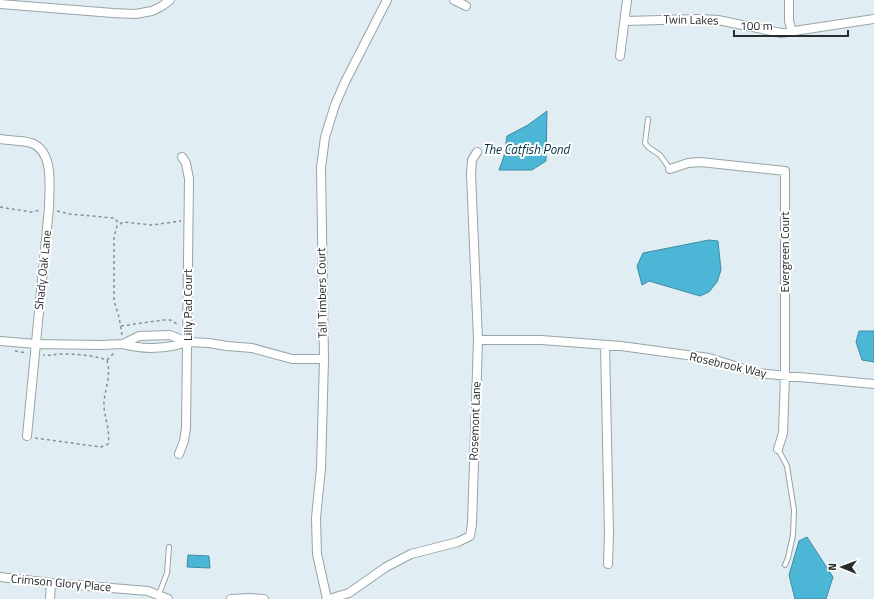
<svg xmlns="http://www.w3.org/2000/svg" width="874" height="599" font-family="'Titillium Web',sans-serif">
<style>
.water{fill:#4bb6d6;stroke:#408ca3}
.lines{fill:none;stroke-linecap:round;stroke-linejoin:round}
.lane-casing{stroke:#97a4a8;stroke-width:6}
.street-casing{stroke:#97a4a8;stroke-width:10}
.path{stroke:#869093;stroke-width:1.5;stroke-dasharray:3 3;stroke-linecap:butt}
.lane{stroke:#fff;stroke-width:4}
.street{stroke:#fff;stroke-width:8}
.labels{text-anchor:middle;stroke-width:4;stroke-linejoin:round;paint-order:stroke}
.street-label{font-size:12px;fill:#262b2d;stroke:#fff}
.water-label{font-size:13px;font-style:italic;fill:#003240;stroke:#fff}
</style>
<rect width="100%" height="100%" fill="#e0eef3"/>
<path class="water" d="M 547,111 L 546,161 L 532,170 L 499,170 L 504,156 L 507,136 L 528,125 Z
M 709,240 L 718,241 L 721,270 L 717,282 L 709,292 L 700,296 L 649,281 L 642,285 L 637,266 L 643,253 Z
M 859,331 L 874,331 L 874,362 L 862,360 L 856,342 Z
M 807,537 L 833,577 L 826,599 L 795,599 L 789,575 L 799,541 Z
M 188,555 L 209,556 L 210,568 L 187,567 Z"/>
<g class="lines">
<defs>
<path id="lane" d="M 648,119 L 645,143 L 648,147 L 660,155 L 670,169
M 778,449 L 787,466 L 794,510 L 793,535 L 788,558 L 785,565
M 159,594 L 167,573 L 169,547"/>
<path id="street" d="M 454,0 L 466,6
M 789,0 L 789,21 L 792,32
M 0,4 L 113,13 L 135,14 L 152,11 L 162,6 L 170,0
M 625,21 L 699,19 L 718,20 L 781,33 L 874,19
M 620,56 L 627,0
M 0,139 C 10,141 22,140 31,143 C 55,151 49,189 49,208 L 27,436
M 670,169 L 688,163 L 700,162 L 785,171 L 785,376 L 783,433 L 778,449
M 478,340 L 541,340 L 621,346 L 709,358 L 757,373 L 874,384
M 0,341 L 36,344 L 101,345 L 123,344 L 139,336 L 170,335 L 187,342 L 209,343 L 227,346 L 252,348 L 292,359 L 324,359
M 123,344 C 143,350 167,349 187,342
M 605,345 L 609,533 L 608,564
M 179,454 L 184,441 L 186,428 L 189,179 L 186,163 L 182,157
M 0,577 L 51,583 L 148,591 L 168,599
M 50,599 L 51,583
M 231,599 L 250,598 L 264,599
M 327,599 L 317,554 L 316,518 L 321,468 L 324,359 L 321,168 L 325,137 L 335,105 L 345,82 L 387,0
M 329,599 L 349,593 L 386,567 L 411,554 L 458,542 L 470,536 L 472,524 L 478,340 L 471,173 L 472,160 L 477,152"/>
</defs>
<use href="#lane" class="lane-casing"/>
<use href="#street" class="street-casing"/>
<path class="path" d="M 0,207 L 31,212 L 41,210
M 57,211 L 70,214 L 114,218 L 120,224
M 121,326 L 163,320 L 170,320 L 179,325
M 122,335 L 119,317 L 114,301 L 114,237 L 117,226 L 123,222 L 152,225 L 181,221
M 15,351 L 27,353
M 107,360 L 115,352
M 35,438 L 101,447 L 108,444 C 111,430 103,415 104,401 C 106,386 111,375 107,360 C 92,355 77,354 62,354 C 55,354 50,356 43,355"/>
<use href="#lane" class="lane"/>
<use href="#street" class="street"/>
</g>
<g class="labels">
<g class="street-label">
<text transform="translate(691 20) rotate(1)" y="4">Twin Lakes</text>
<text transform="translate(785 252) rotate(-90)" y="4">Evergreen Court</text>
<text transform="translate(43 270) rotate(-84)" y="4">Shady Oak Lane</text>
<text transform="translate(322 293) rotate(-91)" y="4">Tall Timbers Court</text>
<text transform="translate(188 305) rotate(-90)" y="4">Lilly Pad Court</text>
<text transform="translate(728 365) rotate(13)" y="4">Rosebrook Way</text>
<text transform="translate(475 421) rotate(-88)" y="4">Rosemont Lane</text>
<text transform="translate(61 583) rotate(5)" y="4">Crimson Glory Place</text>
</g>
<g class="water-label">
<text x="526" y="154">The Catfish Pond</text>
</g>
</g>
<g transform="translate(842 567) rotate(271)" stroke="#ffffff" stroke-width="3" paint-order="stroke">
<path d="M0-3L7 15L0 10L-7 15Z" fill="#262b2d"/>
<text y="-6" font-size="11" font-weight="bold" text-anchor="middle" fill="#262b2d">N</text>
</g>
<path d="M734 30v6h114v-6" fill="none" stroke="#262b2d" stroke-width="2"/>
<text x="740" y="30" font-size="12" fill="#262b2d" stroke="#ffffff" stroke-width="3" paint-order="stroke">100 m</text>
</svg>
